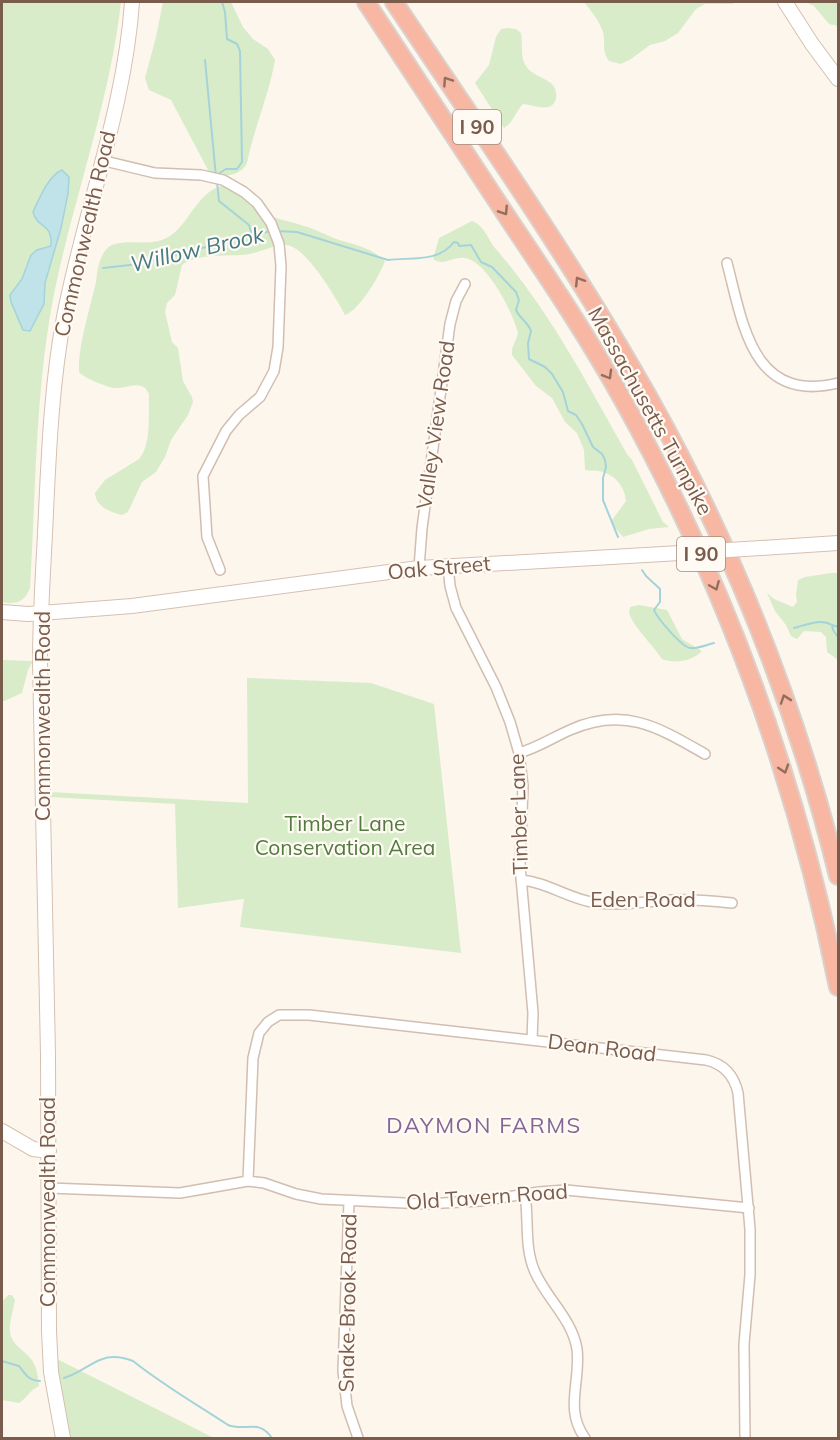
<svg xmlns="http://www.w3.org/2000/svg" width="840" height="1440" font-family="Mulish,sans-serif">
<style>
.green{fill:#d8ecc9}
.water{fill:#bfe3e8;stroke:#a5d3da;stroke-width:1.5}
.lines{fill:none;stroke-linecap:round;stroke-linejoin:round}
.stream{stroke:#a5d3da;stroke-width:2}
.street-casing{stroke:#d1beb0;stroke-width:12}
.secondary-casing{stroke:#d6c0b0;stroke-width:16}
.highway-casing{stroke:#dad1cd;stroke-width:20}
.street{stroke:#fff;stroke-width:9}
.secondary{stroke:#fff;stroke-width:14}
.highway{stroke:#f7b7a3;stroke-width:16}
.secondary-bridge-casing{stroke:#d6c0b0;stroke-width:16;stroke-linecap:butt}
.secondary-bridge{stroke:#fff;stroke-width:14}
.oneway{stroke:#936e5e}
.labels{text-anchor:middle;stroke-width:4.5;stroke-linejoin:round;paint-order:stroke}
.shield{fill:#fffaf3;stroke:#a28b7f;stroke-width:1.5}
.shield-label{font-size:20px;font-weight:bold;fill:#7a5c4d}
.street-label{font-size:21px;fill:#7a5c4d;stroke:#fffaf3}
.park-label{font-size:21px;fill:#537a41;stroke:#fffaf3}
.water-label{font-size:22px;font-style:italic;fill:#437c86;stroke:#fffaf3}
.neighbourhood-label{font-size:22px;letter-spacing:1.5px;fill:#846695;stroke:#fffaf3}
</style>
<rect width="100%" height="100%" fill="#fdf6ec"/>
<path class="green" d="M 2,2 L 121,2 C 110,101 74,196 54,294 C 35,390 36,490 30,588 C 25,602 15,605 2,602 Z
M 163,2 L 231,2 L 243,27 L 253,39 L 268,49 L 275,60 C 269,95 254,128 247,163 C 241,177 219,179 208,170 L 171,100 L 149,90 L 145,78 L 156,37 Z
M 584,2 L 736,2 L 732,4 L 705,4 L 696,9 L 678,33 L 665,41 L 650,45 L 631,59 L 621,64 L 609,61 C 601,49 606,45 603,32 C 599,20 591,11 584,2 Z
M 805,2 L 838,2 L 838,26 L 829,24 L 814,6 Z
M 508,28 L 516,29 L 521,33 C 523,43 520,58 526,66 C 534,80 559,77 556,98 C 553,114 534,105 523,104 C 516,111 513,123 504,128 L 475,83 L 489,65 L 496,37 L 501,29 Z
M 227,185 C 244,194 254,210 273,217 C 283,221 294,222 304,226 C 316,229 327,236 339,240 C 356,245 372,248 385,261 C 380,275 359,311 345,315 C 336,298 306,246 286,245 C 273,244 256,255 241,255 C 223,256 197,254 182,265 L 175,295 L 167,303 L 165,312 L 172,342 L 178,348 L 183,381 L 192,397 L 193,402 L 188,415 L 171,440 L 165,457 L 156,472 L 142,482 L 128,512 L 122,515 C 110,512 96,507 95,493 L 105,480 L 139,459 C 152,444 148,413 149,394 C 142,378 127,389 114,388 C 107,387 84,378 79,372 C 78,345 90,309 96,282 C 97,276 97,269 99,264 C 101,257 105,248 112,245 C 131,238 152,248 170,236 C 192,221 198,188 227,185 Z
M 472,221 C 485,226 487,238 495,248 C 549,310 587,383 627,454 L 632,460 L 663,522 L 669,527 L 649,529 L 623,537 L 613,525 L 612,520 L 626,501 C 625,487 615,474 599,471 C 595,470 590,471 585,470 L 584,450 L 577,433 L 565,422 L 552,398 L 536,386 L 512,355 L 512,349 L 518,334 C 514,314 487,261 465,258 C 452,256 445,267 433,259 L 439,238 Z
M 831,573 L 838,573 L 838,660 L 827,652 L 826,637 L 821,632 L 804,631 L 797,639 L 791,636 L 786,625 L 775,611 L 767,593 L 774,599 L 793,607 L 797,602 L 796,595 L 798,580 L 805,577 Z
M 639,605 L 667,610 L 682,639 L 702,651 C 693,661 674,664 662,659 C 652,644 637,631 629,614 L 630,607 Z
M 2,660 L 33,661 L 28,670 L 22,693 L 2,702 Z
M 247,678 L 371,683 L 434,704 L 461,953 L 240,927 L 244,899 L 178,908 L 175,804 L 50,797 L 50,792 L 248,803 Z
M 8,1295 L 12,1295 L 15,1300 C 13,1310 9,1323 10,1333 C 12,1345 24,1350 31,1359 C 37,1366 38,1377 39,1386 C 29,1391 27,1398 19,1403 L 2,1400 L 2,1302 Z
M 57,1359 L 214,1438 L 69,1438 L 61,1404 Z"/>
<path class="water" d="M 62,170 L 69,177 L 68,194 L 61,228 L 45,283 L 44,304 L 30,331 L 23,330 L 11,302 L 10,295 L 22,279 L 31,255 L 37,250 L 51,246 C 52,221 38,230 33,212 C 39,199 48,176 62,170 Z"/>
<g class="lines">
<path class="stream" d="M 205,60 L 216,177
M 218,174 L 226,169 L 237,169 L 242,162 L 240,51 L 237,44 L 227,39 L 225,12 L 222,2
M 217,182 L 219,201 L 249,225 L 252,235
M 276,231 L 297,232 L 388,260 C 411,257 438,263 454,242 L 458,243 L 459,246 L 471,245 L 481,262 L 492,267 L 516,292 L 519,300 L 516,310 C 520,319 528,322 531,331 L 528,343 L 529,359 L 545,367 L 552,374 L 563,392 L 568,411 L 576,415 L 582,424 L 593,447 L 602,454 L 605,460 L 606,467 L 603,478 L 603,500 L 618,537
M 103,268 L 139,264 L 270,231
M 642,570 L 646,576 L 660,589 L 660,602 L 654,610 C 657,618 682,647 690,648 C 697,649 706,645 714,643
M 832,625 L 838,627
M 794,628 C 806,625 820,618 832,625 L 833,630 L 838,637
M 2,1361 L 19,1366 C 26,1375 28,1380 40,1381
M 64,1378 C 92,1369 100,1348 133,1361 C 163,1385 196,1404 228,1425 C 246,1432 258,1418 272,1438"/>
<defs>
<path id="street" d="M 101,160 L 155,173 L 201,175 L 223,180 L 244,192 L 257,203 L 271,223 L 279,244 L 281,266 L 278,347 L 274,371 L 260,397 L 239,415 L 226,431 L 203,476 L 207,537 L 220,570
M 727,263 C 743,324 752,404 838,383
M 448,566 L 450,586 L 456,608 L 496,687 L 510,722 L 519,753 L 523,786 L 520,866 L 533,1013 L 532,1040
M 419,568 L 422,528 L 450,324 L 456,301 L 465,284
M 519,753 C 537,748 552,738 570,730 C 624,706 658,727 705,754
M 521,880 C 548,882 570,900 597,903 C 622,906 646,901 672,900 C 692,899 712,901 732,903
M 248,1181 L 253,1058 L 259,1033 L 268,1022 L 279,1015 L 309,1015 L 706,1060 C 724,1064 734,1075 738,1093 L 750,1229 L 750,1275 L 744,1344 L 745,1438
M 49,1188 L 180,1193 L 248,1181 L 264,1183 L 296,1194 L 321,1199 L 425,1204 L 480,1201 L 539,1192 L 566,1190 L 749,1208
M 525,1194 C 529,1220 524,1248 535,1272 C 547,1299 572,1319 577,1349 C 581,1381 564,1410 585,1438
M 349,1202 L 343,1371 L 347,1406 L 358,1438"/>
<path id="secondary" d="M 785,2 L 812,44 L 838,79
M 761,548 L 838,543
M 2,612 L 28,614 L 132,606 L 419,568 L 663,554
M 2,1131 L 33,1149 L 49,1151
M 63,1438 L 51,1372 L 49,1331 L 48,1055 L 40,661 C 40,611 44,561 46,512 C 49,447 52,381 64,317 C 84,212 125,108 132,2"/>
<path id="highway" d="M 366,2 C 414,75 463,149 512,224 C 551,282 590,340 624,402 C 726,585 797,781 838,987
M 394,2 C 481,132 572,261 649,398 C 733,548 797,709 838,876"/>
</defs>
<use href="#street" class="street-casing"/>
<use href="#secondary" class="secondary-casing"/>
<use href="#highway" class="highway-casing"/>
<use href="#street" class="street"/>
<use href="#secondary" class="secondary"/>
<use href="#highway" class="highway"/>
<defs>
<path id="secondary-bridge" d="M 663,554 L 761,548"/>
</defs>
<use href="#secondary-bridge" class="secondary-bridge-casing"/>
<use href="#secondary-bridge" class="secondary-bridge"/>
</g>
<defs><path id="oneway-chevron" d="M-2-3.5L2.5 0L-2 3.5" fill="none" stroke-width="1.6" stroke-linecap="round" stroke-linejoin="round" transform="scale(1.5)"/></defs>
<g class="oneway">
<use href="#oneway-chevron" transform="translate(447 81) rotate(-124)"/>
<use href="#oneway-chevron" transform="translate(504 211) rotate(57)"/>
<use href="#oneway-chevron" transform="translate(579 281) rotate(-122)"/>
<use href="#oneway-chevron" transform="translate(608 375) rotate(60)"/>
<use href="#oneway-chevron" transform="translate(715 586) rotate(67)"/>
<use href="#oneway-chevron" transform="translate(785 699) rotate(-109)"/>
<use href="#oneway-chevron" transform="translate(784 769) rotate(72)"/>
</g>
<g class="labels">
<g class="shield">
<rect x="453" y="110" width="48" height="34" rx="4.5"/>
<rect x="677" y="537" width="48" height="34" rx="4.5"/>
</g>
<g class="shield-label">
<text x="477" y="134">I 90</text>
<text x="701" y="561">I 90</text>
</g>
<g class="street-label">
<text transform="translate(85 234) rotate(-77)" y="7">Commonwealth Road</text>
<text transform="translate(650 411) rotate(61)" y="7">Massachusetts Turnpike</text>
<text transform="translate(436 425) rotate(-82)" y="7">Valley View Road</text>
<text transform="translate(439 568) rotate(-5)" y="7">Oak Street</text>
<text transform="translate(43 716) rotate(-90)" y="7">Commonwealth Road</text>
<text transform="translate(519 814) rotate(-92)" y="7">Timber Lane</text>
<text x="643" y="907">Eden Road</text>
<text transform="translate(602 1048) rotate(7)" y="7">Dean Road</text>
<text transform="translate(487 1197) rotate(-4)" y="7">Old Tavern Road</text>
<text transform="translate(48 1202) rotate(-90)" y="7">Commonwealth Road</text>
<text transform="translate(348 1303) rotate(-89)" y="7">Snake Brook Road</text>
</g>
<g class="park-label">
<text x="345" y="831">Timber Lane<tspan x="345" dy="24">Conservation Area</tspan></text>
</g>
<g class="water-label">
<text transform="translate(197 249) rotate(-13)" y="8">Willow Brook</text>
</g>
<g class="neighbourhood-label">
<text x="484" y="1133">DAYMON FARMS</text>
</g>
</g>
<rect width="840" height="1440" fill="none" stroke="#7a5c4d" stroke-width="6"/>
</svg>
